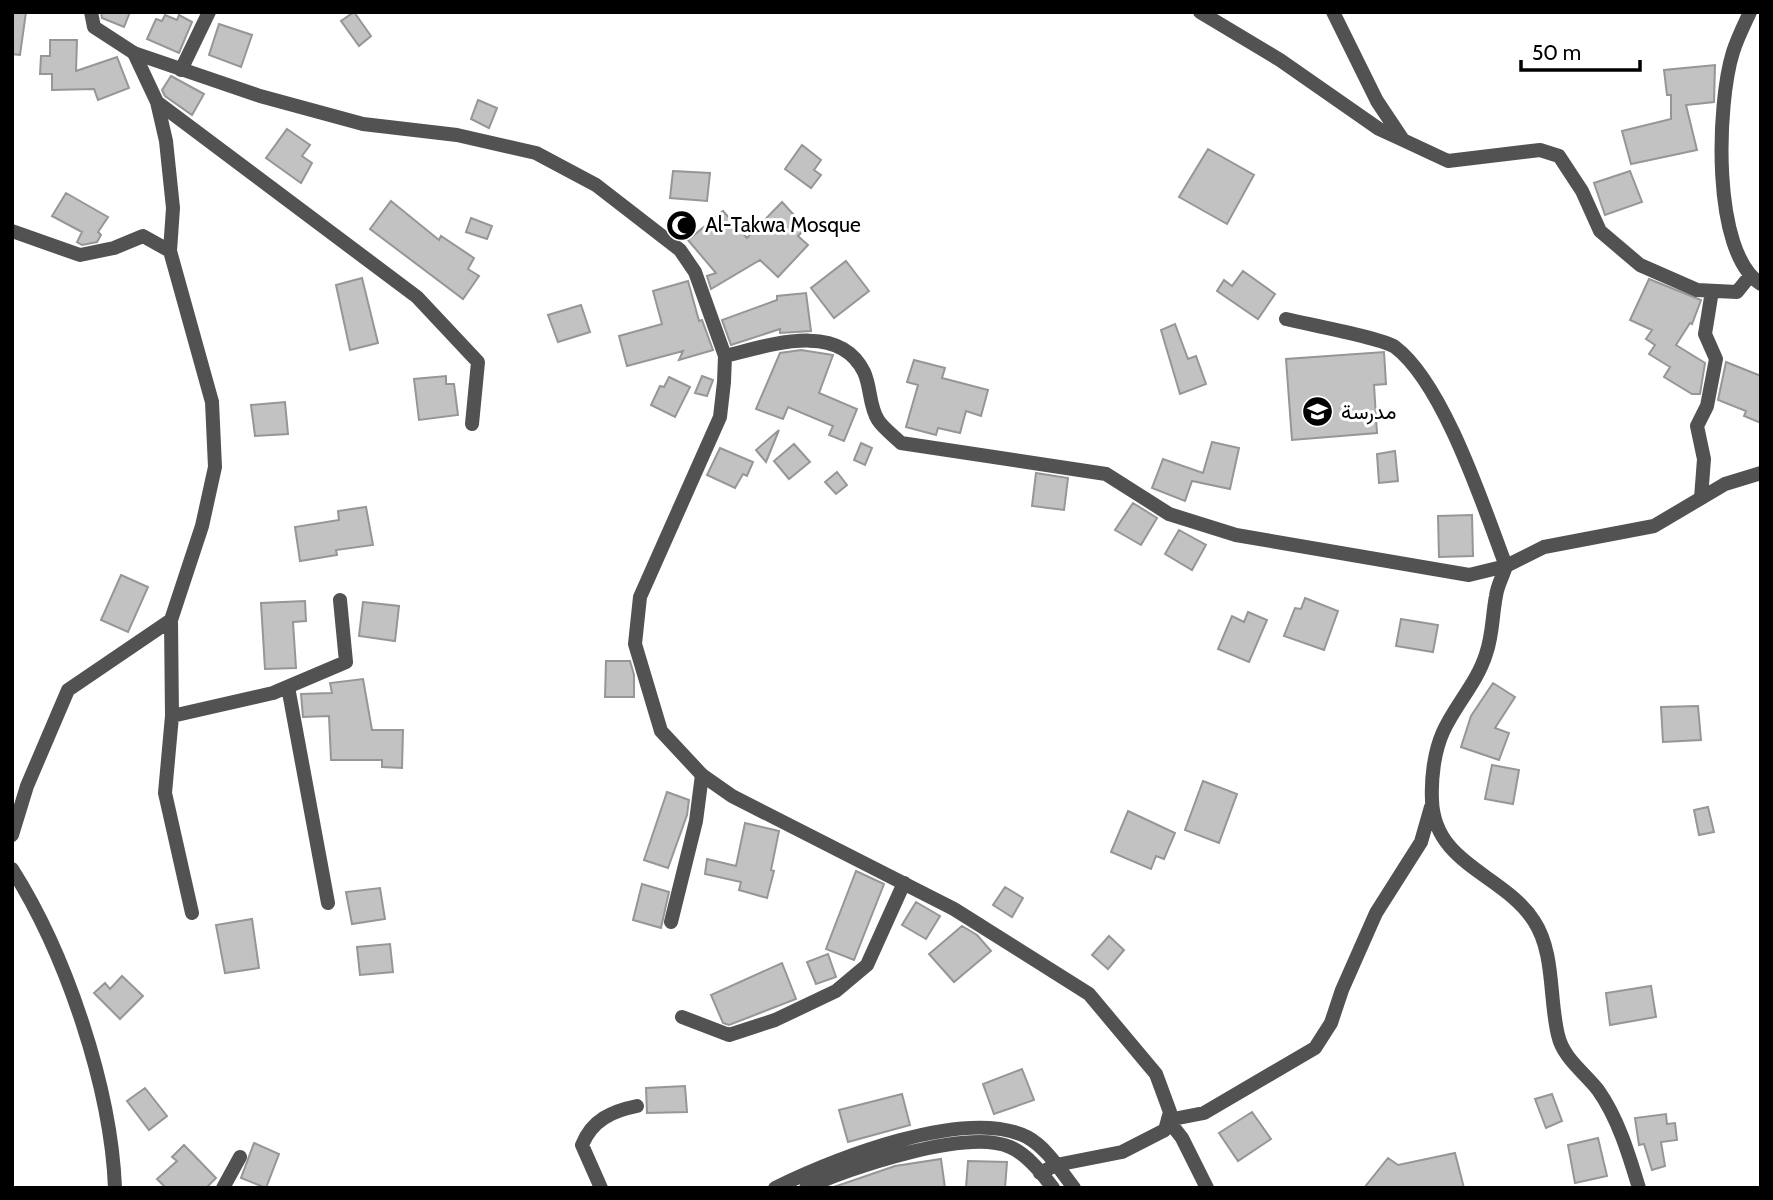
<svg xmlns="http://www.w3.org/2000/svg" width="1773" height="1200" font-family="Cabin,Vazirmatn,sans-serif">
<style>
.building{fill:#c2c2c2;stroke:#969696;stroke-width:2}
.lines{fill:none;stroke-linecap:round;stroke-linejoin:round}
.minor{stroke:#525252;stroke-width:14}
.tertiary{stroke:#525252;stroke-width:14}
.labels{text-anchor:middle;stroke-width:6;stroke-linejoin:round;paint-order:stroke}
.poi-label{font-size:21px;fill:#000;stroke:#fff;text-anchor:start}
</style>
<rect width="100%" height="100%" fill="#fff"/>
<path class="building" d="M 12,12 L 26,12 L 20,55 L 12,54 Z
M 101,12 L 130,12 L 124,27 L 102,18 Z
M 354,12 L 371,36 L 359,46 L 341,21 Z
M 165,15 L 177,20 L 179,15 L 192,22 L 179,53 L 147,39 L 156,19 L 162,21 Z
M 219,24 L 252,35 L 241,67 L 209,55 Z
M 50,40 L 77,40 L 76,71 L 117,57 L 129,88 L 98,100 L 94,89 L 52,90 L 52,74 L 40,74 L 41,56 L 50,56 Z
M 1715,65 L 1714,102 L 1686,105 L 1697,150 L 1631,164 L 1622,131 L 1671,119 L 1671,95 L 1667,95 L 1664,70 Z
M 171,76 L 204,94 L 192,115 L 165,96 L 162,90 Z
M 478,100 L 497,108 L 489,128 L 471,119 Z
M 287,129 L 310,145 L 302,156 L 312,163 L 301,183 L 266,158 Z
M 802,145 L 821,160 L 814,170 L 821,175 L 811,188 L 785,169 Z
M 1208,149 L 1254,175 L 1227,224 L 1179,197 Z
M 673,171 L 710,173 L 707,201 L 670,198 Z
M 1630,171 L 1642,202 L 1605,215 L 1594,183 Z
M 66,193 L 108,217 L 98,232 L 101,235 L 97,242 L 82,245 L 77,242 L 82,232 L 52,216 Z
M 391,201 L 439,240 L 441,236 L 474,258 L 468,269 L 479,276 L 463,299 L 370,229 Z
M 782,202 L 806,228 L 798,236 L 808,245 L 778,277 L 760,260 L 711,289 L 707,276 L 716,273 L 688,240 L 723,211 L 747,238 Z
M 471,218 L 492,226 L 487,239 L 466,232 Z
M 846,261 L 869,291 L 834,318 L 811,288 Z
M 1243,271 L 1275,294 L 1258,319 L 1217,291 L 1224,280 L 1232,286 Z
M 362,278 L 378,343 L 350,350 L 336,285 Z
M 1649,279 L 1701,300 L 1692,324 L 1690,323 L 1676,345 L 1705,363 L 1700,394 L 1692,394 L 1664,377 L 1670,367 L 1649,354 L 1655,345 L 1646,339 L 1652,330 L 1630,320 Z
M 688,281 L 699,321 L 702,320 L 713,350 L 679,360 L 683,351 L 627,366 L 619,336 L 662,324 L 653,291 Z
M 806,293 L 811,331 L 780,333 L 780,329 L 731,345 L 722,320 L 777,300 L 777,296 Z
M 581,305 L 590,332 L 558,342 L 548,315 Z
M 1175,324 L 1188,359 L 1196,356 L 1206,384 L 1180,394 L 1161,330 Z
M 801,350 L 833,355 L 819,393 L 857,409 L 844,441 L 829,435 L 833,426 L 788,407 L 783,419 L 756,409 L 780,353 Z
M 1384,352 L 1386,384 L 1374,385 L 1377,433 L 1292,440 L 1286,359 Z
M 914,360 L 945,368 L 942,378 L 988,390 L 981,416 L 966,411 L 960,433 L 938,428 L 936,435 L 906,427 L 918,385 L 907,382 Z
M 1726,362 L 1761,376 L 1761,423 L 1744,416 L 1746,411 L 1718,400 Z
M 446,376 L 446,384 L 454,384 L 458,415 L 419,420 L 414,379 Z
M 702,376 L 713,380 L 707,396 L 695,393 Z
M 669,377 L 690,387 L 675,417 L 651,405 L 660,386 L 664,387 Z
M 285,402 L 288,434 L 255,436 L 251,405 Z
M 779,430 L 766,462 L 756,450 Z
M 1212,442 L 1239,448 L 1230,489 L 1192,481 L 1185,501 L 1152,488 L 1163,459 L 1203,473 Z
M 861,443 L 872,448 L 865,465 L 854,460 Z
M 794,444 L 810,462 L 789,479 L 774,461 Z
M 720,448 L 753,462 L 747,476 L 743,474 L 735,488 L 707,475 Z
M 1395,451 L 1398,481 L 1379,483 L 1377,454 Z
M 837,472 L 847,485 L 836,494 L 825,482 Z
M 1036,473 L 1068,478 L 1064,510 L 1032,506 Z
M 1133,503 L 1157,518 L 1141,545 L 1115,530 Z
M 366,507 L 373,545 L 336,550 L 337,555 L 300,561 L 295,527 L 339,520 L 338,511 Z
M 1472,515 L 1473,556 L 1439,557 L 1438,516 Z
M 1179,530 L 1206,545 L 1192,570 L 1165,554 Z
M 121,575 L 148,587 L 128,632 L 101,620 Z
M 1305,598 L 1338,611 L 1324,650 L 1284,636 L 1295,608 L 1301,609 Z
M 305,601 L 306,621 L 293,622 L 296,668 L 265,669 L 261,603 Z
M 363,602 L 399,606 L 395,641 L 359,636 Z
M 1248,612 L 1267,620 L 1249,662 L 1218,649 L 1232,616 L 1244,622 Z
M 1401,619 L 1438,625 L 1433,652 L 1396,646 Z
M 606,661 L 630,661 L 634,675 L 634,697 L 605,697 Z
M 363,679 L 372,730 L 403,730 L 402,768 L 382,767 L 382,760 L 331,760 L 329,716 L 303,717 L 301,694 L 332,693 L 330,683 Z
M 1493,683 L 1515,697 L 1495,728 L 1509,733 L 1499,760 L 1461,747 L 1471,716 Z
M 1698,706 L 1701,740 L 1663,742 L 1661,707 Z
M 1492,765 L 1519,770 L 1513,804 L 1485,799 Z
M 1203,781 L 1237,794 L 1219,843 L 1185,830 Z
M 667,792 L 689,800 L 687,815 L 668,868 L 644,860 Z
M 1708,807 L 1714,832 L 1699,835 L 1694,810 Z
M 1128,811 L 1175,833 L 1164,859 L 1156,856 L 1151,869 L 1111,852 Z
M 745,823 L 779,831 L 771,870 L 774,871 L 767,898 L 739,890 L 741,882 L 705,874 L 707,859 L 736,866 Z
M 856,871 L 884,884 L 854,960 L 826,949 Z
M 642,884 L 669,892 L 661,928 L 633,920 Z
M 1005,887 L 1023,898 L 1012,917 L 993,905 Z
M 380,888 L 385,919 L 352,924 L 346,892 Z
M 916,902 L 940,916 L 926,939 L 902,925 Z
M 252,919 L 259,968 L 225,973 L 216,925 Z
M 962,926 L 977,935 L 991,951 L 954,982 L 929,954 Z
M 1109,936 L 1124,950 L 1108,969 L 1092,955 Z
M 390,944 L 393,972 L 360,975 L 357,947 Z
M 828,954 L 836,977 L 816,984 L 807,962 Z
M 782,963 L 796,999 L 729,1025 L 723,1023 L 711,995 Z
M 122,976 L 143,996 L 120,1019 L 94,993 L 105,983 L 110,989 Z
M 1651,986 L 1656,1017 L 1610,1025 L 1606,993 Z
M 1022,1069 L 1034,1100 L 994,1114 L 983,1084 Z
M 685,1086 L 687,1112 L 647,1113 L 646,1088 Z
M 145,1088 L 167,1116 L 149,1130 L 127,1101 Z
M 902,1094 L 910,1125 L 848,1142 L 839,1110 Z
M 1552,1094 L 1562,1121 L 1546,1128 L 1535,1099 Z
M 1252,1112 L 1271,1139 L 1238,1161 L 1219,1133 Z
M 1666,1114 L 1667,1124 L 1675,1123 L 1677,1140 L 1661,1142 L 1665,1166 L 1652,1170 L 1644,1144 L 1639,1145 L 1635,1118 Z
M 1598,1138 L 1607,1176 L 1575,1183 L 1568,1145 Z
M 254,1143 L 279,1154 L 266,1188 L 241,1178 Z
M 184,1145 L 216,1178 L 206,1188 L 166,1188 L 157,1179 L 177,1161 L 172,1157 Z
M 1455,1153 L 1464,1188 L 1364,1188 L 1388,1158 L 1398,1165 Z
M 941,1159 L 945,1188 L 831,1188 L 895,1166 Z
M 968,1161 L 1007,1162 L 1005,1188 L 966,1188 Z"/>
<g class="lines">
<path class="minor" d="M 1200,12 L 1280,60 L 1379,129 L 1403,140
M 1333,12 L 1377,101 L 1403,140 L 1448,161 L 1540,150 L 1559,156 L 1582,191 L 1600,231 L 1640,265 L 1697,290 L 1737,292 L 1749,277
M 1750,12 C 1744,25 1737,39 1733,52 C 1717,103 1711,253 1761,284
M 181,70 L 209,12
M 157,102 L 417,297 L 478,362 L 472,424
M 12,231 L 80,255 L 114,248 L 143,236 L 170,251
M 1286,319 C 1306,324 1382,338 1395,347 C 1444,384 1484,508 1506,566 C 1503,576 1497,586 1496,596 C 1492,616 1493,634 1486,654 C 1477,683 1455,705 1443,732 C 1434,752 1431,779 1432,800 C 1434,865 1504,874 1534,921 C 1555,953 1549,999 1558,1035 C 1563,1058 1584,1072 1598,1090 C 1618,1118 1629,1155 1639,1188
M 1701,498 L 1704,459 L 1697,426 L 1707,406 L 1716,359 L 1705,334 L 1712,291
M 171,620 L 172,716 L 165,793 L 192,913
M 288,687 L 328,903
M 172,716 L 273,693 L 346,662 L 340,600
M 12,835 L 27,786 L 68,690 L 171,620 L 202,526 L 215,467 L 212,402 L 170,251 L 173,208 L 166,141 L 157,102 L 134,53
M 12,869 C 66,954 111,1087 115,1188
M 671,922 L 696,821 L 702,775
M 682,1017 L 729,1035 L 775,1020 L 836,991 L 867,965 L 904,883
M 223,1188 L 240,1157
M 601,1188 L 582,1145 C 592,1120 612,1111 637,1106
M 1207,1188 L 1182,1138 L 1168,1120 L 1204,1113 L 1315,1048 L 1331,1023 L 1342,990 L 1376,913 L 1421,842 L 1431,807"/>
<path class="tertiary" d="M 91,12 L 94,27 L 134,53 L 260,96 L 363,124 L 457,135 L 536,153 L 596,185 L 680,250 L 695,272 L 725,356 L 724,382 L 720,417 L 640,597 L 635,644 L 661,731 L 702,775 L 732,796 L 954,909 L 1089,994 L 1156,1074 L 1170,1112 L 1165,1130 L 1122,1152 L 1056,1165 L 1040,1173
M 725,356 C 767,346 839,320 864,372 C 871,387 869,406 878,420 C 883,428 894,436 901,443 L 1106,474 L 1169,514 L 1236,535 L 1469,575 L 1506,566 L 1544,547 L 1654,526 L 1725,484 L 1761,473
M 775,1188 C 833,1160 965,1106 1027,1137 C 1047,1148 1060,1170 1074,1188
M 806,1188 C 848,1168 967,1128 1010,1147 C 1027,1154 1042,1173 1053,1188"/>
</g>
<defs>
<symbol id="mosque-disc" viewBox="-11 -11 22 22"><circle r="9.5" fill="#000" stroke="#fff"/><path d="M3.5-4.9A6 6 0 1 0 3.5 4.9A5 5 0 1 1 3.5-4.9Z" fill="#fff"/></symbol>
<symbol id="school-disc" viewBox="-11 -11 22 22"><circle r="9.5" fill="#000" stroke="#fff"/><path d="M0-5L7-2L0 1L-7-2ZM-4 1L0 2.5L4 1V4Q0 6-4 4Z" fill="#fff"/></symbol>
</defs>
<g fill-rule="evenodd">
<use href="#mosque-disc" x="664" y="208" width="35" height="35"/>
<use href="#school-disc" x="1300" y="394" width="35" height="35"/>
</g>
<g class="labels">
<g class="poi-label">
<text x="705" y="232">Al-Takwa Mosque</text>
<text x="1341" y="419">مدرسة</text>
</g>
</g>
<rect width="1773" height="1200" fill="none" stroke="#000000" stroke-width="28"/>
<path d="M1521 60v10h119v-10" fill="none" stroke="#000000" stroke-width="3.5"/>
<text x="1532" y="60" font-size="21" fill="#000000" stroke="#ffffff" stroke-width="5" paint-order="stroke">50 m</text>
</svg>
